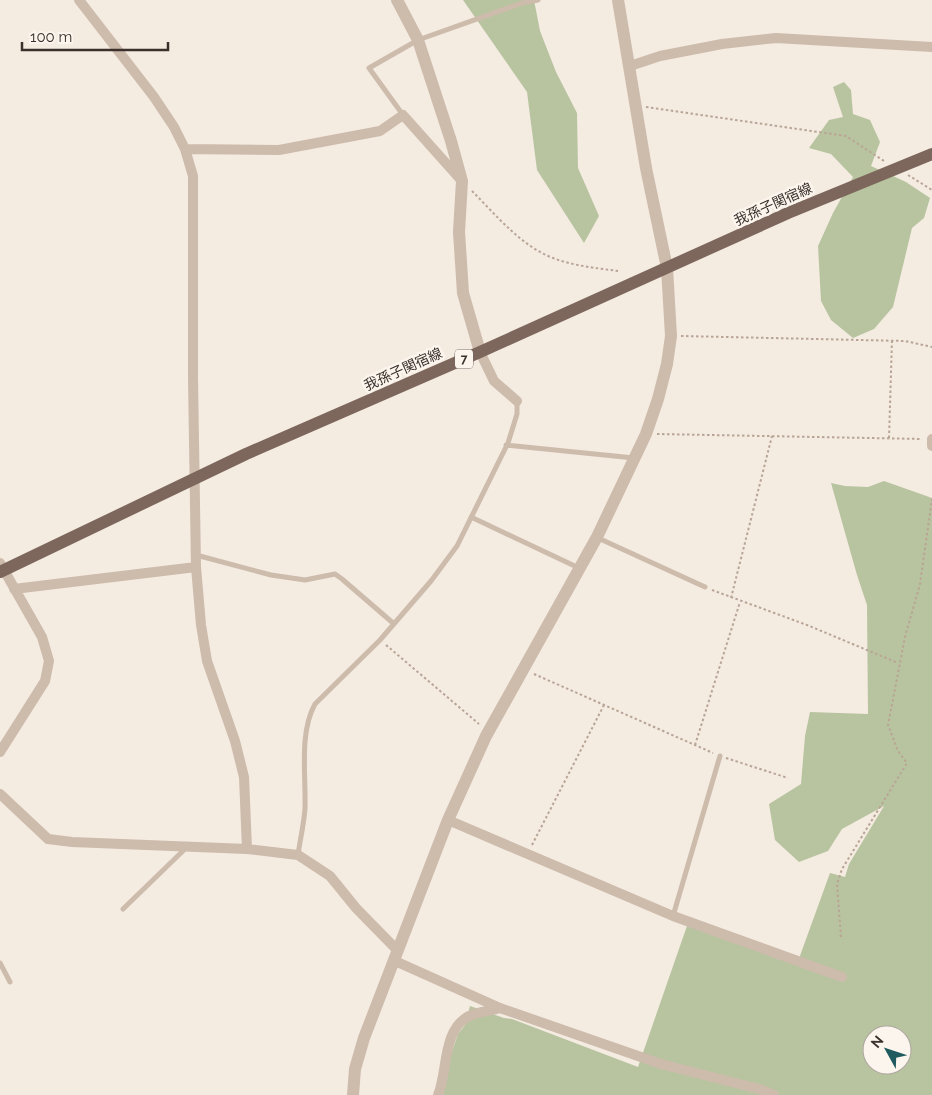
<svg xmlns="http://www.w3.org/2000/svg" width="932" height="1095" font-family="Raleway,'Noto Sans JP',sans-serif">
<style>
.green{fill:#b8c4a0;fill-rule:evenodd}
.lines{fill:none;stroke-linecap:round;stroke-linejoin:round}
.path{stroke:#b9a596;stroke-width:2;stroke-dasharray:2.5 2.5;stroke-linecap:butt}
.service{stroke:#cdbbac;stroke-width:5}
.minor{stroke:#cdbbac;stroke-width:10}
.tertiary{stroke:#cdbbac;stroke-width:12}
.primary{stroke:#7d675c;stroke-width:12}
.labels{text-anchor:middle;stroke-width:5;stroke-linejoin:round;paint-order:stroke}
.shield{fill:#fbf5ee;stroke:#756b66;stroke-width:1}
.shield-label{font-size:12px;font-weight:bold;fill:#3b302b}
.street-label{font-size:14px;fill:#3b302b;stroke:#fbf5ee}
</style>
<rect width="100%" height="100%" fill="#f4ebe1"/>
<path class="green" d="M 463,0 L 534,0 L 540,31 L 556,72 L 577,113 L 578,168 L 599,216 L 584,243 L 537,170 L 527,92 Z
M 844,82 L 851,90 L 853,114 L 870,120 L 880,142 L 871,166 L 906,182 L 930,198 L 924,218 L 912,228 L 893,307 L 874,329 L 853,338 L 831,320 L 821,301 L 818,246 L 833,213 L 853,177 L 831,154 L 809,148 L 829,120 L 843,117 L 833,87 Z
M 884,481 L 932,498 L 932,1095 L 443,1095 L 451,1054 L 458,1034 L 465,1025 L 470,1006 L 504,1018 L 512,1019 L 638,1067 L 688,923 L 797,964 L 830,873 L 845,877 L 849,864 L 884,806 L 842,829 L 828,851 L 799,862 L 775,840 L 769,804 L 801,784 L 805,736 L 810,712 L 868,714 L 867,605 L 857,575 L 831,483 L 845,486 L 868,487 ZM 872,1035 L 902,1035 L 902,1065 L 872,1065 Z"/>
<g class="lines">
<path class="path" d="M 646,107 L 846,136 L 884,161
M 908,175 L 932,190
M 472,191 C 496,215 521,246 553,258 C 574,266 596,268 618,271
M 681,336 L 905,341 L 932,347
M 657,434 L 922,439
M 889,438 L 892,340
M 712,590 L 807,625 L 898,663
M 731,598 L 772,436
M 386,645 L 479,724
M 534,674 L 713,753
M 695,745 L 740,602
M 726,758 L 788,778
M 532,845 L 604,705
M 841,937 L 837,884 L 842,869 L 907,763 L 898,751 L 888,725 L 905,637 L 920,584 L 932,499"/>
<path class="service" d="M 403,115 L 369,68 L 418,40 L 522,3 L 538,0
M 506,445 L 634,458
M 471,517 L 579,568
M 598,538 L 705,587
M 196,555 L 271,575 L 305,580 L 335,574 L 342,579 L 393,623
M 298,855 C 300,840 304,824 305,808 C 306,775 299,733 315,704 L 380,640 L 431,581 L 457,546 L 508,443 L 517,414 L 517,401
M 123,909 L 187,847
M 673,916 L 720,756
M 0,963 L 10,982"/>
<path class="minor" d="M 79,0 L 154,97 L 174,127 L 185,149 L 193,176 L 193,378 L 196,567 L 201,625 L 207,661 L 235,741 L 244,777 L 247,849
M 630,66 L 660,56 L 722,44 L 776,38 L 932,47
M 185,149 L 279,150 L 380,131 L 403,115 L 461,180
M 480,352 L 494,381 L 517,401
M 932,439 L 932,446
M 0,563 L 42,637 L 49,661 L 45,681 L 0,752
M 14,589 L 196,567
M 0,794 L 48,839 L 72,842 L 247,849 L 298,855 L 330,876 L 356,908 L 398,951
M 448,820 L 673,916 L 842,977
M 395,961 L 500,1008 L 661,1064 L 759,1089 L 774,1095
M 438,1095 C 448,1071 442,1030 469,1016 C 478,1012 490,1011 500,1008"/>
<path class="tertiary" d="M 397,0 L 418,40 L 451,141 L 462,181 L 459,232 L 463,293 L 480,352
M 353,1095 L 355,1069 L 364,1038 L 448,820 L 486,736 L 597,537 L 646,434 L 658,399 L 667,364 L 671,336 L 667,268 L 646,168 L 618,0"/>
<path class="primary" d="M 0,572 L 246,454 L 480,352 L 788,213 L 932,154"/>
</g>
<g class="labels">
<rect class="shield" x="455" y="349.5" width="18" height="19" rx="4"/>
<g class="shield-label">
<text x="464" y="363">7</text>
</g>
<g class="street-label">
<text transform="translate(773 204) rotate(-24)" y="5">我孫子関宿線</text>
<text transform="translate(403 369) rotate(-24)" y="5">我孫子関宿線</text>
</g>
</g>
<g transform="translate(887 1050) rotate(310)"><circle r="24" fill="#fbf5ee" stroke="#aea6a0"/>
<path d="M0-4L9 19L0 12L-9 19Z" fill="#1f5a5e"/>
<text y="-8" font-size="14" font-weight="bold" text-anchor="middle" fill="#3b302b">N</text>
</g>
<path d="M22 42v8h146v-8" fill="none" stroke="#3b302b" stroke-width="2.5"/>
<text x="30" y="42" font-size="15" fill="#3b302b" stroke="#fbf5ee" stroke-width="4" paint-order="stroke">100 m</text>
</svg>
